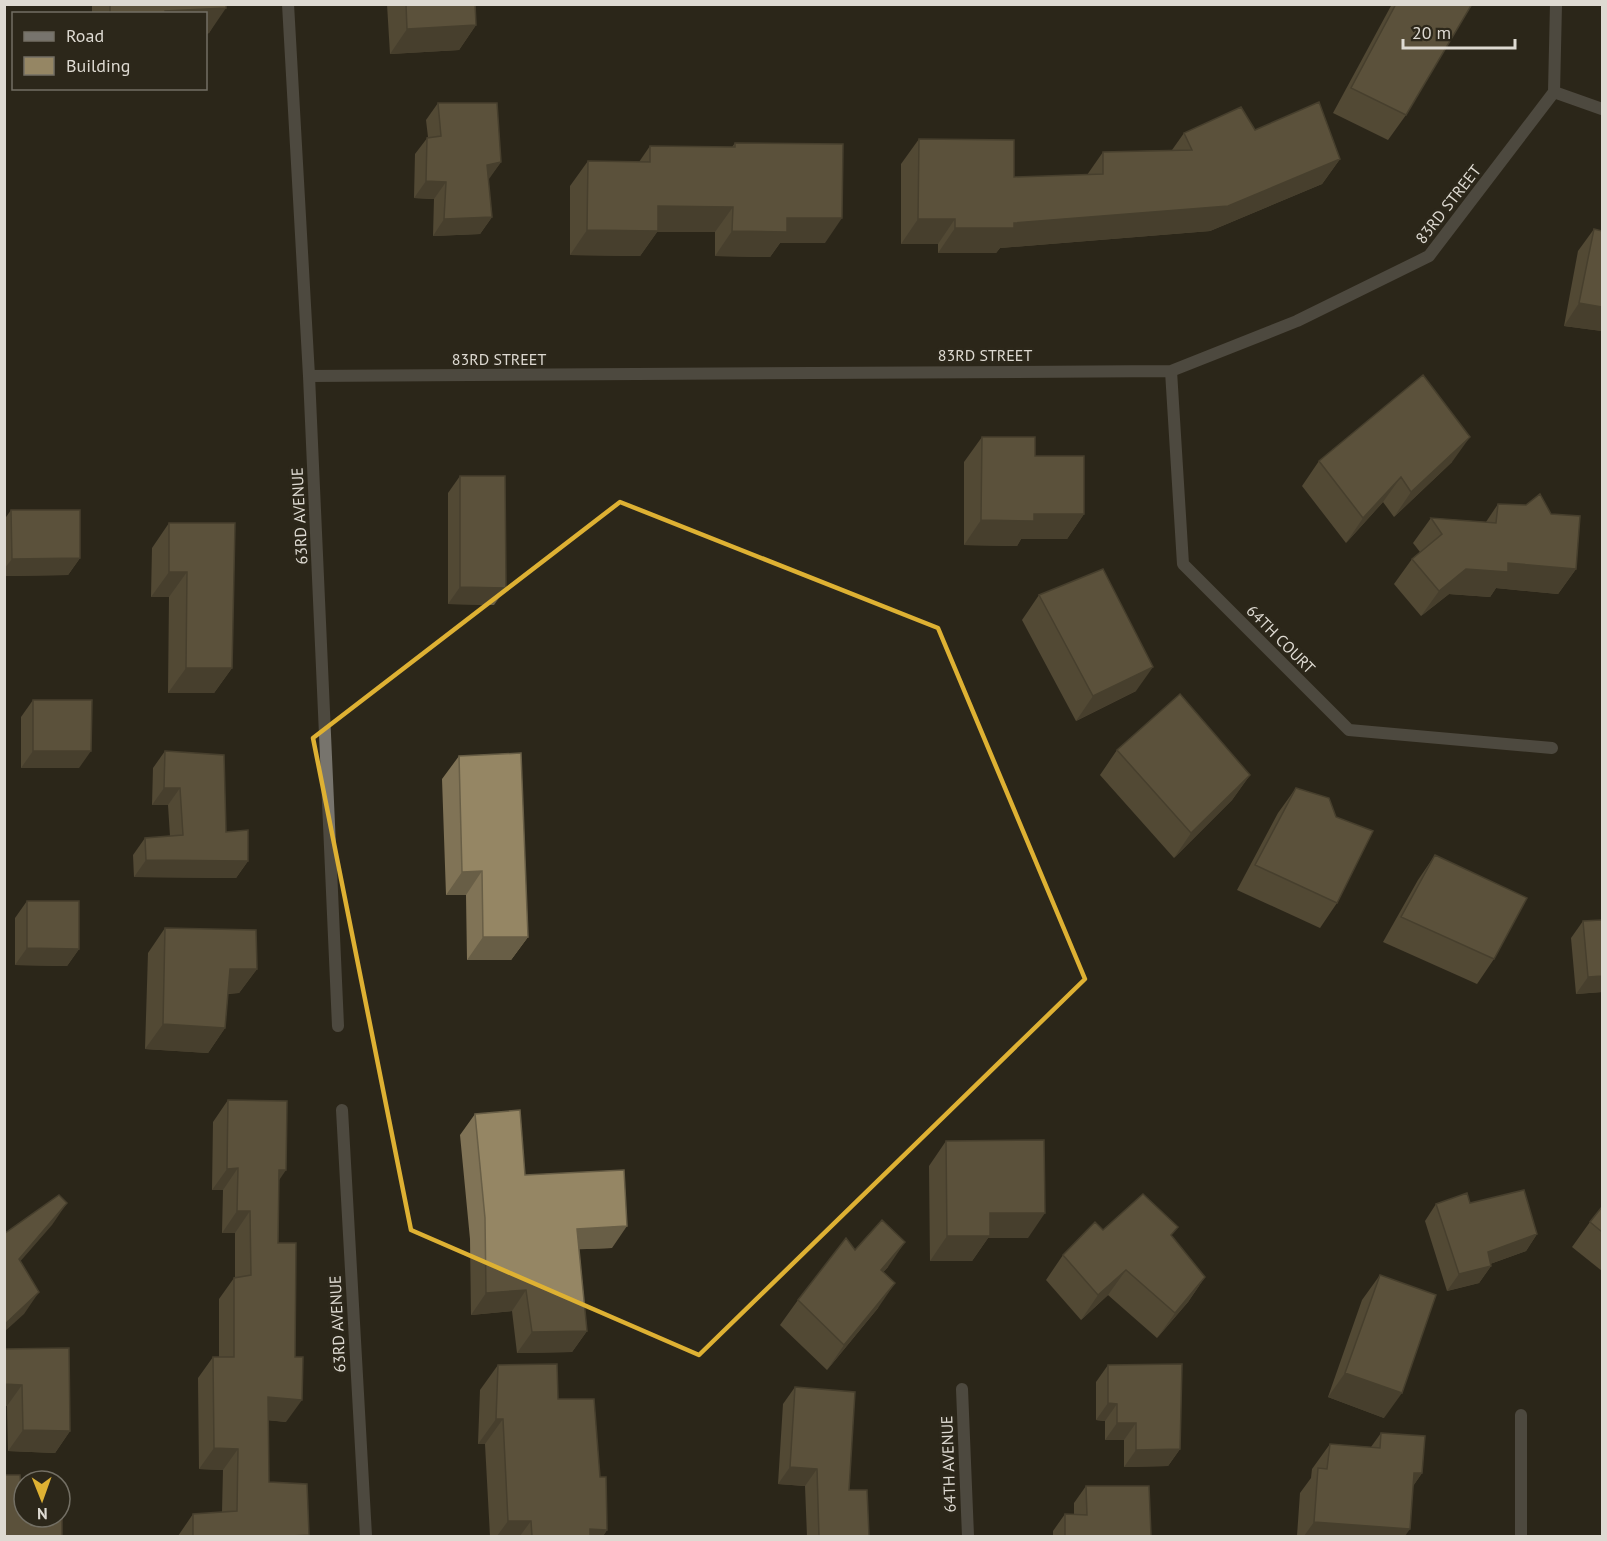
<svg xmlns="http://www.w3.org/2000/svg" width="1607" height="1541" font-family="'PT Sans',sans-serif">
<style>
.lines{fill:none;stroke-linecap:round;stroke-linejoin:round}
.minor{stroke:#77746d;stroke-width:12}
.wall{fill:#807356}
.shaded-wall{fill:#685e46}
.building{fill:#958664;stroke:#685e46;stroke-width:1.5}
.marked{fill:none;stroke:#deb133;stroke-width:4.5;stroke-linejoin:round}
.labels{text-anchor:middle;stroke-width:6;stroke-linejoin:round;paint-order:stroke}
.street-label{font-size:16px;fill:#dedad2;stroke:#2c271a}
</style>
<rect width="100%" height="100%" fill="#2c271a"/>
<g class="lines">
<path class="minor" d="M 288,4 L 309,376 L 338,1026
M 1554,92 L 1556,4
M 1554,92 L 1602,109
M 1171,371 L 1183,564 L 1349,730 L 1552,748
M 309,376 L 1171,371 L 1297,321 L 1429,256 L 1554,92
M 342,1110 L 366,1536
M 962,1389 L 968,1536
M 1521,1536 L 1521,1415"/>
</g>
<path class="wall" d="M 92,4 L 226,4 L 209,33 L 206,34 L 206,14 L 92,14 Z
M 387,4 L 475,4 L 476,25 L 459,50 L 390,54 Z
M 1392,4 L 1472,4 L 1406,115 L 1388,140 L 1333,113 Z
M 438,103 L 501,162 L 488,179 L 492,217 L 480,234 L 433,236 L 434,199 L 414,198 L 415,154 L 428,137 L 426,120 Z
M 1255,130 L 1340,159 L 1322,184 L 1210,231 L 1000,248 L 996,253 L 938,253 L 938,244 L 901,244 L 901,164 L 919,139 L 1014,177 L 1087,175 L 1103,152 L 1172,150 L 1184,133 Z
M 735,143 L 825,243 L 780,243 L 770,257 L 715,256 L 715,232 L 657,232 L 640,256 L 570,255 L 570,186 L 588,161 L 639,162 L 650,146 L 732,147 Z
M 1594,229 L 1602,231 L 1602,331 L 1564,326 L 1578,251 Z
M 982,437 L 1035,456 L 1084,514 L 1067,539 L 1021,539 L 1017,546 L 964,545 L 964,462 Z
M 1319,461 L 1452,462 L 1394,517 L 1383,502 L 1346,543 L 1302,486 Z
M 460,476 L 494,605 L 448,604 L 448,493 Z
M 1498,504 L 1576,569 L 1558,594 L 1496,588 L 1490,597 L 1449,594 L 1421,616 L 1394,584 L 1412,559 L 1420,552 L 1413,543 L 1431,518 L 1486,522 Z
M 11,510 L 80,558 L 68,575 L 4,576 L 4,520 Z
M 169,523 L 232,668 L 214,693 L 168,693 L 169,597 L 151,597 L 152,548 Z
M 1039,595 L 1136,691 L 1076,721 L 1022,620 Z
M 33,700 L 79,768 L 21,768 L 21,717 Z
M 1117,750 L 1250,775 L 1232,800 L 1174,858 L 1100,775 Z
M 165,751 L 248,861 L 236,878 L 134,877 L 133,855 L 145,838 L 170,836 L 168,805 L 152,805 L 153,768 Z
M 459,756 L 528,937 L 511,960 L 467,960 L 466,895 L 446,895 L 442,779 Z
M 1296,788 L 1337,903 L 1320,928 L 1237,890 L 1278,813 Z
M 1435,855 L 1494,959 L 1477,984 L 1383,942 L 1418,880 Z
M 27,901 L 79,949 L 67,966 L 15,965 L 15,918 Z
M 1583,921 L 1602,992 L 1576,994 L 1571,938 Z
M 165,928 L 257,969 L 239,993 L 228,994 L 225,1028 L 208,1053 L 145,1049 L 148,953 Z
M 228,1100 L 279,1181 L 278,1243 L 286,1422 L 268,1420 L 269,1482 L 309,1535 L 308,1536 L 178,1536 L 193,1514 L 222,1512 L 223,1470 L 199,1469 L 198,1378 L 213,1357 L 219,1357 L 219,1299 L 234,1278 L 235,1277 L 235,1233 L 222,1233 L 223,1190 L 212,1190 L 213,1122 Z
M 475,1114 L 525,1175 L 612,1248 L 579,1249 L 587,1331 L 572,1352 L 517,1353 L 512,1311 L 471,1315 L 470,1239 L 460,1135 Z
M 946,1141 L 1028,1238 L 988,1238 L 972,1261 L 930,1261 L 929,1166 Z
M 1470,1203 L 1537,1234 L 1526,1251 L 1490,1264 L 1491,1266 L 1479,1283 L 1447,1291 L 1425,1221 L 1436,1204 Z
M 1602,1207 L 1602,1271 L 1572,1247 L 1590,1222 Z
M 1103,1230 L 1171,1236 L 1205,1277 L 1188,1302 L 1157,1338 L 1108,1295 L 1081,1320 L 1046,1280 L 1063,1255 Z
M 855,1250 L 888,1267 L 883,1272 L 878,1308 L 827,1370 L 780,1325 L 798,1300 Z
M 1380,1275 L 1384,1418 L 1328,1397 L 1362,1300 Z
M 4,1349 L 70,1431 L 55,1453 L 8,1451 L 7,1406 L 4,1406 Z
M 498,1365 L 558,1399 L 600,1477 L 607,1530 L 603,1536 L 490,1536 L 485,1444 L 478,1444 L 480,1390 Z
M 1108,1365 L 1180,1449 L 1168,1466 L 1124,1467 L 1124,1440 L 1105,1440 L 1105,1421 L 1096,1420 L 1096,1382 Z
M 795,1387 L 849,1490 L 869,1536 L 807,1536 L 805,1486 L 778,1484 L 783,1404 Z
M 1381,1433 L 1422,1473 L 1413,1486 L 1405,1536 L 1297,1536 L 1300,1493 L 1311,1478 L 1312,1469 L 1330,1444 L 1371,1447 Z
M 1086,1486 L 1151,1536 L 1053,1536 L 1053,1531 L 1065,1514 L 1074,1515 L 1074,1503 Z"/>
<path class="shaded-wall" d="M 226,8 L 209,33 L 206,34 L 206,14 L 163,14 L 165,11 Z
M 476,25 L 459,50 L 390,54 L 407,29 Z
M 1340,159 L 1322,184 L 1210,231 L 1000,248 L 996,253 L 938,253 L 955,228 L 1014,223 Z
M 501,162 L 489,179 L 475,182 L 487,165 Z
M 426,181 L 446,182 L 434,199 L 414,198 Z
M 658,206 L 733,207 L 715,232 L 657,232 L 640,256 L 570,255 L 587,230 Z
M 492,217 L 480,234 L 433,236 L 444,219 Z
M 787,218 L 842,218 L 825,243 L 780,243 L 770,257 L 715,256 L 732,231 Z
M 918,219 L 955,219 L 938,244 L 901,244 Z
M 1579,303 L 1602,307 L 1602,331 L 1564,326 Z
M 1470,437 L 1452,462 L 1394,517 L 1411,492 Z
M 1401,477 L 1383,502 L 1346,543 L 1363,518 Z
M 1034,514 L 1084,514 L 1067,539 L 1021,539 L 1017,546 L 964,545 L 981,520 Z
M 80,558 L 68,575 L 4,576 L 4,569 L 12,559 Z
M 1508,563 L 1576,569 L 1558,594 L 1496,588 L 1490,597 L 1449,594 L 1421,616 L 1439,591 L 1466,569 Z
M 169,572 L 187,572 L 169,597 L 151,597 Z
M 460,587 L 506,588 L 494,605 L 448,604 Z
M 1153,667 L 1136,691 L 1076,721 L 1093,696 Z
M 186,668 L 232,668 L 214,693 L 168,693 Z
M 33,751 L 91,751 L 79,768 L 21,768 Z
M 1250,775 L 1232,800 L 1174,858 L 1191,833 Z
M 164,788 L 180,788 L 168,805 L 152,805 Z
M 146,860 L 248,861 L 236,878 L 134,877 Z
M 482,871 L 466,895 L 446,895 L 462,872 Z
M 483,937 L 528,937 L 511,960 L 467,960 Z
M 27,948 L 79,949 L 67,966 L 15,965 Z
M 230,969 L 257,969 L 239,993 L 213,994 Z
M 1602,976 L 1602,992 L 1576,994 L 1588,977 Z
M 163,1024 L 225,1028 L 208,1053 L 145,1049 Z
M 238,1168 L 223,1190 L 212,1190 L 227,1169 Z
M 279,1170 L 286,1170 L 271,1192 Z
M 67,1203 L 52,1225 L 4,1280 L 19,1259 Z
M 237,1211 L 250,1211 L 235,1233 L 222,1233 Z
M 990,1213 L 1045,1213 L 1028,1238 L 988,1238 L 972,1261 L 930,1261 L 947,1236 Z
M 627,1226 L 612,1248 L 562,1250 L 577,1229 Z
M 1537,1234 L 1526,1251 L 1476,1269 L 1488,1252 Z
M 905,1242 L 888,1267 L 863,1295 L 881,1270 Z
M 1491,1266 L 1479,1283 L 1447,1291 L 1459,1274 Z
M 1126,1270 L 1108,1295 L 1081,1320 L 1098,1295 Z
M 1205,1277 L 1188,1302 L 1157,1338 L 1175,1313 Z
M 895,1283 L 878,1308 L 827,1370 L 844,1345 Z
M 526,1290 L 512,1311 L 471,1315 L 486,1293 Z
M 39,1292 L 24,1314 L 4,1332 L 4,1325 Z
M 587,1331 L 572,1352 L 517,1353 L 532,1332 Z
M 1345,1373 L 1402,1393 L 1384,1418 L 1328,1397 Z
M 4,1384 L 22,1385 L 7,1406 L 4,1406 Z
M 268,1397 L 302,1400 L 286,1422 L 253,1419 Z
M 1108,1403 L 1117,1404 L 1105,1421 L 1096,1420 Z
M 496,1419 L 503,1419 L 485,1444 L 478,1444 Z
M 1117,1423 L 1136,1423 L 1124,1440 L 1105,1440 Z
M 23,1430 L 70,1431 L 55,1453 L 8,1451 Z
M 214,1448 L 238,1449 L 223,1470 L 199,1469 Z
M 1180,1449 L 1168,1466 L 1124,1467 L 1136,1450 Z
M 790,1467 L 817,1469 L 805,1486 L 778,1484 Z
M 1414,1473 L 1422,1473 L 1405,1498 Z
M 508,1521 L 531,1521 L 520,1536 L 497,1536 Z
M 1314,1522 L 1410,1529 L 1405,1536 L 1304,1536 Z
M 590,1529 L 607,1530 L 603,1536 L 585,1536 Z"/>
<path class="building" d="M 110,4 L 226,4 L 226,8 L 165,11 L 165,14 L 110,14 Z
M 406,4 L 475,4 L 476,25 L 407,29 Z
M 1396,4 L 1472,4 L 1406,115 L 1351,88 Z
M 1319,102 L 1340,159 L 1228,206 L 1014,223 L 1014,228 L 955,228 L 955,219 L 918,219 L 919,139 L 1014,140 L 1014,177 L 1103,174 L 1103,152 L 1192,150 L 1184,133 L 1241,107 L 1255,130 Z
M 438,103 L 497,103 L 501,162 L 487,165 L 492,217 L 444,219 L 446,182 L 426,181 L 427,138 L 441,136 Z
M 735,143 L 843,144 L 842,218 L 787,218 L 787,232 L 732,231 L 733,207 L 658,206 L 658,231 L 587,230 L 588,161 L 650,162 L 650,146 L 735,147 Z
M 1594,229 L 1602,231 L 1602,307 L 1579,303 Z
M 1423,375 L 1470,437 L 1411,492 L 1401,477 L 1363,518 L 1319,461 Z
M 982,437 L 1035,437 L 1035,456 L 1084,456 L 1084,514 L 1034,514 L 1034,521 L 981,520 Z
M 460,476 L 505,476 L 506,588 L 460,587 Z
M 1540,494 L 1551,514 L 1580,516 L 1576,569 L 1508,563 L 1508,572 L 1466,569 L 1439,591 L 1412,559 L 1442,534 L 1431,518 L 1496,523 L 1498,504 L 1526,505 Z
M 11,510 L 80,510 L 80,558 L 12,559 Z
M 169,523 L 235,523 L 232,668 L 186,668 L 187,572 L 169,572 Z
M 1103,569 L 1153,667 L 1093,696 L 1039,595 Z
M 1180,694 L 1250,775 L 1191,833 L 1117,750 Z
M 33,700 L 92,700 L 91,751 L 33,751 Z
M 165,751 L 224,755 L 226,832 L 248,830 L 248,861 L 146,860 L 145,838 L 183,835 L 180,788 L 164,788 Z
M 521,753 L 528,937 L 483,937 L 482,871 L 462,872 L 459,756 Z
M 1296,788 L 1329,798 L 1336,817 L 1373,831 L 1337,903 L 1255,865 Z
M 1435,855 L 1527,898 L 1494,959 L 1401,917 Z
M 27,901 L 79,901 L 79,949 L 27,948 Z
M 1602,920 L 1602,976 L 1588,977 L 1583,921 Z
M 165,928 L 256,930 L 257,969 L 230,969 L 225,1028 L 163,1024 Z
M 228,1100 L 287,1101 L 286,1170 L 279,1170 L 278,1243 L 296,1243 L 295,1357 L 303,1357 L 302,1400 L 268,1397 L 269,1482 L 307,1484 L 309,1535 L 290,1536 L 193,1536 L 193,1514 L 237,1511 L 238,1449 L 214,1448 L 213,1357 L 234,1357 L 234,1278 L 251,1275 L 250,1211 L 237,1211 L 238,1168 L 227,1169 Z
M 520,1110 L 525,1175 L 624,1170 L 627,1226 L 577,1229 L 587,1331 L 532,1332 L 526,1290 L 486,1293 L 485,1218 L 475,1114 Z
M 1044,1140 L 1045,1213 L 990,1213 L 990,1236 L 947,1236 L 946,1141 Z
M 1524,1190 L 1537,1234 L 1488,1252 L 1491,1266 L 1459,1274 L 1436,1204 L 1467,1193 L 1470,1203 Z
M 1143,1194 L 1178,1227 L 1171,1235 L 1205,1277 L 1175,1313 L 1126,1270 L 1098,1295 L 1063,1255 L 1095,1222 L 1103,1230 Z
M 59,1195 L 67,1203 L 19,1259 L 39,1292 L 4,1325 L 4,1234 Z
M 1602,1207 L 1602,1232 L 1590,1222 Z
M 882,1220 L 905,1242 L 881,1270 L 895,1283 L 844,1345 L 798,1300 L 846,1238 L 855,1250 Z
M 1380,1275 L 1436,1295 L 1402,1393 L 1345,1373 Z
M 69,1348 L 70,1431 L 23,1430 L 22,1385 L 4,1384 L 4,1349 Z
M 557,1364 L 558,1399 L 594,1399 L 600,1477 L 606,1477 L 607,1530 L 590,1529 L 590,1536 L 532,1536 L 531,1521 L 508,1521 L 503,1419 L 496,1419 L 498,1365 Z
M 1182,1364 L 1180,1449 L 1136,1450 L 1136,1423 L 1117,1423 L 1117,1404 L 1108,1403 L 1108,1365 Z
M 795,1387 L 855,1392 L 849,1490 L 867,1490 L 869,1536 L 819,1536 L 817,1469 L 790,1467 Z
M 1381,1433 L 1425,1436 L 1422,1473 L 1414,1473 L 1410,1529 L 1314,1522 L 1318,1468 L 1327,1469 L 1330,1444 L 1380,1448 Z
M 4,1475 L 20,1475 L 22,1505 L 24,1505 L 24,1517 L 60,1517 L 60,1506 L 62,1506 L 62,1536 L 4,1536 Z
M 1086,1486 L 1149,1486 L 1151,1536 L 1065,1536 L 1065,1514 L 1087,1515 Z"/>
<path d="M0 0H1607V1541H0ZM 620,502 L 938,628 L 1085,979 L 699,1355 L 411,1230 L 313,738 Z" fill="#2c271a" fill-opacity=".55" fill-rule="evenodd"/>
<path class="marked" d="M 620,502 L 938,628 L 1085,979 L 699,1355 L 411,1230 L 313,738 Z"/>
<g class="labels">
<g class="street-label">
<text transform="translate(1448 204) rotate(-52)" y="6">83RD STREET</text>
<text x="985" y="361">83RD STREET</text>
<text x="499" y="365">83RD STREET</text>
<text transform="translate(299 516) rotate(-93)" y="6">63RD AVENUE</text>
<text transform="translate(1281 639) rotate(45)" y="6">64TH COURT</text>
<text transform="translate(337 1324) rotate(-93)" y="6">63RD AVENUE</text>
<text transform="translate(948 1464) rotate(-92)" y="6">64TH AVENUE</text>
</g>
</g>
<rect width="1607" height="1541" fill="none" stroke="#dedad2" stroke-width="12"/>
<rect x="12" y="12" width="195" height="78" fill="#2c271a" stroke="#736f64" stroke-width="1.5"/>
<rect x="24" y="32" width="30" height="9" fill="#77746d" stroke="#736f64" stroke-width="1.5"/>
<text x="66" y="42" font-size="18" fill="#dedad2">Road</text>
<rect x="24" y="57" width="30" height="18" fill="#958664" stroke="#736f64" stroke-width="1.5"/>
<text x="66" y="72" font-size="18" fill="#dedad2">Building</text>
<g transform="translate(42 1499) rotate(179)"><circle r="28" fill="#2c271a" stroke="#736f64" stroke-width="1.5"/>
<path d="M0-4.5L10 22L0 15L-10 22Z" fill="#deb133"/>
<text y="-9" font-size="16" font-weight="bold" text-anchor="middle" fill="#dedad2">N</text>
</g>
<path d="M1403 39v9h112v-9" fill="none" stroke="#dedad2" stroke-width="3"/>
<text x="1412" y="39" font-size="18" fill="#dedad2" stroke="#2c271a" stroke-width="4.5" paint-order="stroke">20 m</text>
</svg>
